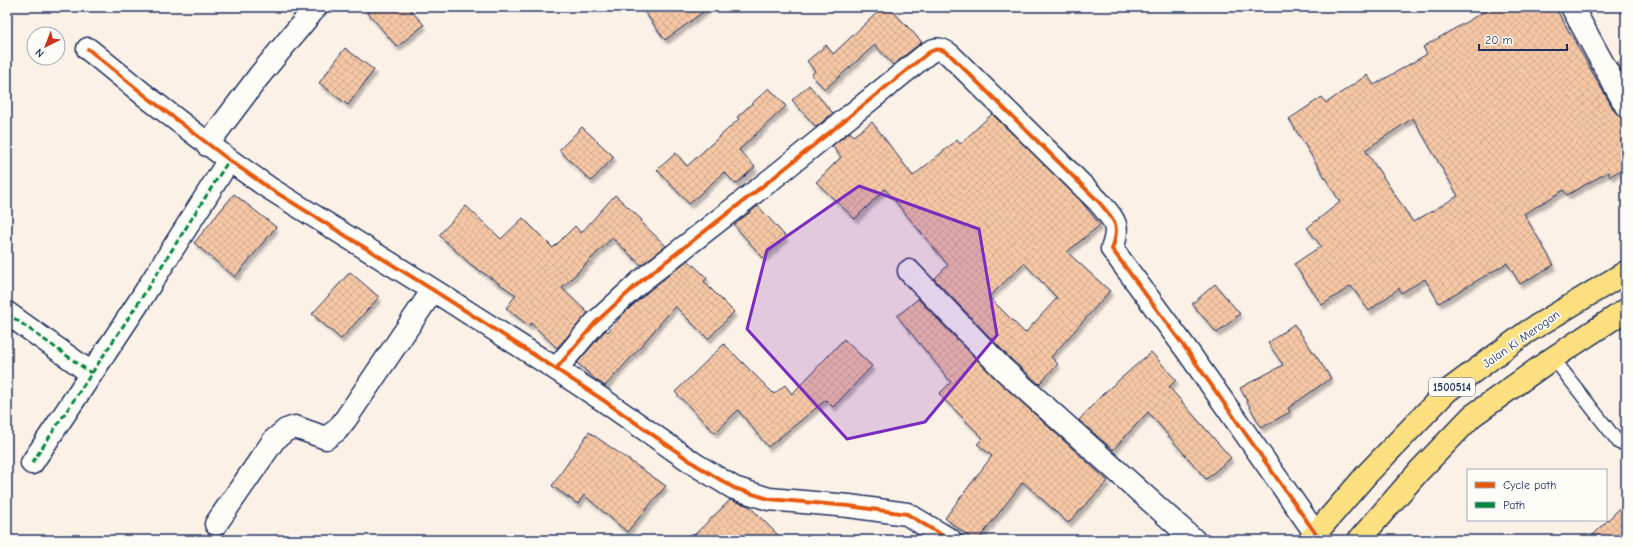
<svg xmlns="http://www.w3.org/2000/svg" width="1633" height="547" font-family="'Comic Neue',sans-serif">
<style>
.building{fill:url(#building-cross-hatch);stroke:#1b2f5e;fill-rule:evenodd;filter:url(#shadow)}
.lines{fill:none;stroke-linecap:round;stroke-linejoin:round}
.lane-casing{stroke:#1b2f5e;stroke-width:15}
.street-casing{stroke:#1b2f5e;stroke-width:25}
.highway-casing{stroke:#1b2f5e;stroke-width:25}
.lane{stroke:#fdfcf7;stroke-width:12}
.street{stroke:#fdfcf7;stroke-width:22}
.highway{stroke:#fce080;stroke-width:22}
.quiet{stroke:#00873e;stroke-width:3;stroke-dasharray:6 3;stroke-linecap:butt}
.cycleway-casing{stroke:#fdfcf7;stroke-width:6}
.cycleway{stroke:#e8590c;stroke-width:4}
.marked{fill:#7b2cbf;fill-opacity:0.2;stroke:#7b2cbf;stroke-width:3;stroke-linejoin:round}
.labels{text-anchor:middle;stroke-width:3.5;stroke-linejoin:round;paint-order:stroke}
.shield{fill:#fdfcf7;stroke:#5f6c8c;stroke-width:1}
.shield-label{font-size:11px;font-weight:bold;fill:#1b2f5e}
.street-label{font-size:12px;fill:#1b2f5e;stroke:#fdfcf7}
</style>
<defs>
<pattern id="building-cross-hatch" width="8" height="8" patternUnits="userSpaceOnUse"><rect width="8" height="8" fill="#f6c7a5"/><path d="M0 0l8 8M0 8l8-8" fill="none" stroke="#d2ab90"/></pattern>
<filter id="shadow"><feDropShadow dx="2.5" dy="4.5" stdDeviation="1" flood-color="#0004"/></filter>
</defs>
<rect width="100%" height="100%" fill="#fcf1e7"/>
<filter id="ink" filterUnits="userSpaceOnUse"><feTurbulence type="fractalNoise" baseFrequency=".025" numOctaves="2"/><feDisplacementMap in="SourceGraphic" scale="8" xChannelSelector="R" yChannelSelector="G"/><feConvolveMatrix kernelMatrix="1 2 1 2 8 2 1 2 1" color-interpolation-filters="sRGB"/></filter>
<g filter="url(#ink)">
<path class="building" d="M 363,7 L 408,7 L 424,25 L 397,47 Z
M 641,7 L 710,7 L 665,40 Z
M 883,7 L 889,7 L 922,42 L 893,65 L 875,45 L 825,89 L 811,75 L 815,71 L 807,61 L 826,45 L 833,54 Z
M 1492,7 L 1555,7 L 1615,112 L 1620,117 L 1626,118 L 1626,167 L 1610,176 L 1608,172 L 1567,195 L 1564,190 L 1524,214 L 1554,265 L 1520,284 L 1507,263 L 1439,303 L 1425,279 L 1401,293 L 1399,288 L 1369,311 L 1351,286 L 1322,305 L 1294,264 L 1321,246 L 1307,228 L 1340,202 L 1289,119 L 1322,97 L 1326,103 L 1367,75 L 1374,85 L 1427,54 L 1423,47 ZM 1413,118 L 1458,196 L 1413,222 L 1365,150 Z
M 345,48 L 374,70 L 348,105 L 319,83 Z
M 1626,57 L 1626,80 L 1617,63 Z
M 809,85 L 833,113 L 816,127 L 792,100 Z
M 769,88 L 786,106 L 739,150 L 755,167 L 736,184 L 724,172 L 689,204 L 657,170 L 676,153 L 687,166 L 739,119 L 737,117 Z
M 992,114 L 1080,200 L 1100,225 L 1067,252 L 1110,291 L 1051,357 L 1058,364 L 1039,384 L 1012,360 L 934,279 L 948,265 L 885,189 L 855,219 L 816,182 L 841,157 L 832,146 L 850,132 L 853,136 L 872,122 L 913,176 L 957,140 L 960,144 ZM 1024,263 L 1057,298 L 1025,333 L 989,297 Z
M 582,127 L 614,157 L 591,181 L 559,150 Z
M 234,194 L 276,227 L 235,277 L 194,243 Z
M 615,195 L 642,220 L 641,222 L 666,246 L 641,265 L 612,238 L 562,288 L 588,313 L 557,348 L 531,323 L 529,326 L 506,308 L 516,295 L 470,264 L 439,235 L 466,206 L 501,239 L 523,218 L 553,248 L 575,226 L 581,233 Z
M 758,206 L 786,237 L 763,258 L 734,225 Z
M 688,260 L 707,278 L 704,282 L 734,312 L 708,339 L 675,306 L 636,352 L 605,386 L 595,379 L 577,363 L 604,332 L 606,330 L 608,332 L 622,315 L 649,291 Z
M 350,272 L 379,297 L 341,339 L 312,314 Z
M 1215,284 L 1240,314 L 1217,333 L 1192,304 Z
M 918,299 L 995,378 L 1108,481 L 1068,523 L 1023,482 L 978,540 L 973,540 L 945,518 L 992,456 L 977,444 L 983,438 L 939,394 L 951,382 L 897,316 Z
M 1294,324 L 1331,378 L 1288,408 L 1290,412 L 1261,428 L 1240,388 L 1283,365 L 1268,343 Z
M 844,339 L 872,366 L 833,407 L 826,400 L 768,447 L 738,410 L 715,433 L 675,392 L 724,344 L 774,394 L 785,385 L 792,394 Z
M 1151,352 L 1176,380 L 1169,387 L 1231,458 L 1206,479 L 1148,412 L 1113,450 L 1079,420 L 1103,394 Z
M 589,432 L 666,486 L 627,532 L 584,495 L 578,504 L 552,486 Z
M 730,500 L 749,506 L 783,540 L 689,540 Z
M 1626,502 L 1626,540 L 1588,540 Z"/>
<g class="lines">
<defs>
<path id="lane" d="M 1553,358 L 1619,443"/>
<path id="street" d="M 1572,7 L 1626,106
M 88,49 L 147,97 L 229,160 L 269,188 L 433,290 L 556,369 L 603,400 L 696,465 L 734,488 L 769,499 L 849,506 L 907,514 L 950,540
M 207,145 L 259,76 L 316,7
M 909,271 L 1003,369 L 1194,540
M 7,313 L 91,373
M 556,369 L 595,323 L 641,281 L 773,178 L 928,53 C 937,47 942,49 950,55 L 1098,201 C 1114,220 1121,224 1112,249 L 1186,349 L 1316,534
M 32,463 L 137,305 L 229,160
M 216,524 L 274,440 L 286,430 L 295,427 L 326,438 L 337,430 L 345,420 L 433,290"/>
<path id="highway" d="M 1310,540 L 1367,474 L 1446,392 L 1527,332 L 1626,272
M 1359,540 L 1420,470 L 1472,416 L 1553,358 L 1626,310"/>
</defs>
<use href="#lane" class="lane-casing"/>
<use href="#street" class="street-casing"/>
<use href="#highway" class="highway-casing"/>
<use href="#lane" class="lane"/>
<use href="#street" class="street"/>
<use href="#highway" class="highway"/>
<path class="quiet" d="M 7,313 L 91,373
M 32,463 L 137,305 L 229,160
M 1363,535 L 1368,540"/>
<defs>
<path id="cycleway" d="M 88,49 L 147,97 L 229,160 L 269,188 L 433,290 L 556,369 L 603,400 L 696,465 L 734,488 L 769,499 L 849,506 L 907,514 L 950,540
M 556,369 L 595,323 L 641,281 L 773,178 L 928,53 C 937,47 942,49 950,55 L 1098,201 C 1114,220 1121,224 1112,249 L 1186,349 L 1316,534"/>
</defs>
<use href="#cycleway" class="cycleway-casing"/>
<use href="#cycleway" class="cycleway"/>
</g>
</g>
<path class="marked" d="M 859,186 L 979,229 L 997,335 L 925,422 L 847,439 L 747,329 L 767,250 Z"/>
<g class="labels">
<rect class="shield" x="1429" y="378" width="46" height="18" rx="3"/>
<g class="shield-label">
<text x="1452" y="391">1500514</text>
</g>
<g class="street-label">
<text transform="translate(1521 339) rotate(-35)" y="4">Jalan Ki Merogan</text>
</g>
</g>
<rect width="1633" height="547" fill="none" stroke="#fdfcf7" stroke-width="24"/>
<rect x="12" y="12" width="1609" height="523" fill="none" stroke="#1b2f5e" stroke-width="1.5" filter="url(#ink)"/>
<rect x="1467" y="469" width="140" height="52" fill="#fdfcf7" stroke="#a3aaba"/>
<rect x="1475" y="482" width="20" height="6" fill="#e8590c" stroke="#a3aaba"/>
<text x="1503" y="489" font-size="12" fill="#1b2f5e">Cycle path</text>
<rect x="1475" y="502" width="20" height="6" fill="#00873e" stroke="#a3aaba"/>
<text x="1503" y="509" font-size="12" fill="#1b2f5e">Path</text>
<g transform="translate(46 46) rotate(222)"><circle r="19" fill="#fdfcf7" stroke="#a3aaba"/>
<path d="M0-3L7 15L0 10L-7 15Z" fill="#c8321e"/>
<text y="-6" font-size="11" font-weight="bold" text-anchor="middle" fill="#1b2f5e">N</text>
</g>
<path d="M1479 44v6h88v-6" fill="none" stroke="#1b2f5e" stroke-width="2"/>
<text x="1485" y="44" font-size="12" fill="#1b2f5e" stroke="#fdfcf7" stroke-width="3" paint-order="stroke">20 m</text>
</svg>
